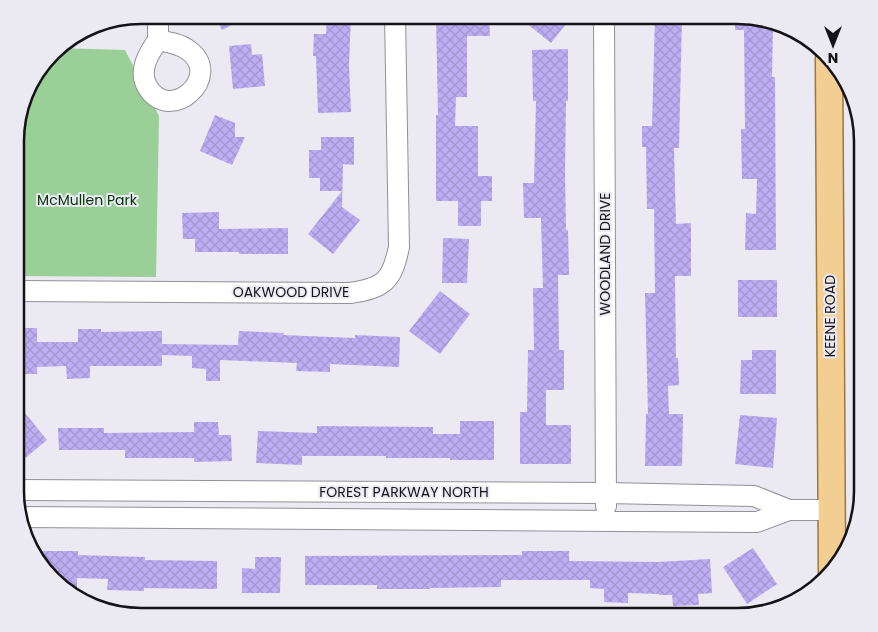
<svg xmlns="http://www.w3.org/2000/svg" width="878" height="632" font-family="Poppins,sans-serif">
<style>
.green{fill:#9acf98}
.building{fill:url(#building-cross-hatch)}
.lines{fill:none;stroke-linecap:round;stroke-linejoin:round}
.minor-casing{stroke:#929098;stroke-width:22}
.major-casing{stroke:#9e7839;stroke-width:29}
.minor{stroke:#fff;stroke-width:20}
.major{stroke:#f2ce93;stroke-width:26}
.labels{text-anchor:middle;stroke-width:4;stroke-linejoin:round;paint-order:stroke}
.park-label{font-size:14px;fill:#013405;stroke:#ebe9f2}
.street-label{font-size:14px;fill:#141417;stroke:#ebe9f2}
.rim{fill:none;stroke:#141417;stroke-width:2.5}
</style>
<defs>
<pattern id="building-cross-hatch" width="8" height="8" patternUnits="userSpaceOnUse" patternTransform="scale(1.25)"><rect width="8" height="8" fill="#bdaef3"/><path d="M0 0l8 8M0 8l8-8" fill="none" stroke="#a295d0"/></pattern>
</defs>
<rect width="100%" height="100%" fill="#ebe9f2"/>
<path class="green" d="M 57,48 L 125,50 L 159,116 L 156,277 L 16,276 L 16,124 L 32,78 Z"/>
<path class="building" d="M 214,15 L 252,15 L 222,30 Z
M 327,15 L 351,15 L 349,65 L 351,112 L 318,113 L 316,56 L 313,56 L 314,34 L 326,34 Z
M 436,15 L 489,15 L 490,36 L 467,36 L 467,97 L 456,97 L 455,126 L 478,126 L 478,176 L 492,176 L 492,201 L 481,201 L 481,226 L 458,226 L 458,201 L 436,201 L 436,115 L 438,115 Z
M 516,15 L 573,15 L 551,43 Z
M 655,15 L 682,15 L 679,148 L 674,148 L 676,224 L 691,223 L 691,276 L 675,276 L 676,358 L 678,358 L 679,385 L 668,386 L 669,414 L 683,414 L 682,466 L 645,466 L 646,414 L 648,414 L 645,293 L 655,293 L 654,209 L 647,209 L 646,147 L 642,147 L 642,126 L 652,126 Z
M 735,15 L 745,15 L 773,26 L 772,77 L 775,77 L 776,250 L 745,250 L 746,213 L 756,214 L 757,179 L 742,179 L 741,129 L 745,129 L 744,30 L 735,30 Z
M 251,44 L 252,55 L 262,54 L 265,86 L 233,89 L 229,46 Z
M 568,49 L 568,101 L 566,101 L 565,171 L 566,230 L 568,230 L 569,275 L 558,275 L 559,350 L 564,350 L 564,390 L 546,390 L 546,425 L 571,425 L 571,464 L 520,464 L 520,412 L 527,412 L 528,350 L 534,350 L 533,288 L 543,288 L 541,218 L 524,218 L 523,183 L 534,183 L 536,101 L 533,101 L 532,50 Z
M 215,115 L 235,123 L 235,137 L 245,137 L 232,165 L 200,151 Z
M 321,137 L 354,137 L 354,165 L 343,164 L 342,207 L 360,220 L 333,254 L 308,234 L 342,191 L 320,191 L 320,178 L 309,178 L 309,150 L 321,150 Z
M 219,212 L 219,229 L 288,228 L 288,254 L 239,254 L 239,252 L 195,252 L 195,239 L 183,239 L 182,213 Z
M 443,238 L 469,239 L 467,283 L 442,283 Z
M 738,280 L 777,280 L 777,317 L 738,317 Z
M 440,291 L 470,314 L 440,354 L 409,331 Z
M 16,328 L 37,328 L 37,342 L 78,342 L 78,329 L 101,329 L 101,332 L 162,331 L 162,344 L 238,345 L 239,331 L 284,333 L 283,335 L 355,338 L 355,335 L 400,337 L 399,367 L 330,364 L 330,372 L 296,371 L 297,363 L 220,360 L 220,381 L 206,381 L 206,369 L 192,368 L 192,356 L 162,355 L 162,366 L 90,366 L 90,378 L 67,379 L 66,366 L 37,367 L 37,374 L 16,374 Z
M 752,350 L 776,350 L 776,394 L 740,394 L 741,360 L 752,360 Z
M 16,402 L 47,440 L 23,460 L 16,451 Z
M 740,415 L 777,418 L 773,468 L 735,464 Z
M 460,421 L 494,421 L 494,460 L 450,460 L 450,458 L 386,458 L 386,456 L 302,456 L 302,465 L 256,463 L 258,431 L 317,433 L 317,426 L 433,427 L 433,434 L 460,434 Z
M 194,422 L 218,422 L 219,435 L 231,435 L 232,461 L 194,462 L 194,458 L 125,458 L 125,450 L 59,450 L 58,428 L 104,428 L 104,433 L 194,432 Z
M 753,548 L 777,584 L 747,604 L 723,567 Z
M 31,551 L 78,551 L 78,555 L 145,557 L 145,560 L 217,561 L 217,589 L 144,588 L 144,591 L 107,590 L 108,579 L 77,578 L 77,588 L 61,587 Z
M 522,551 L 569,551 L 569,561 L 658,562 L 710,559 L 712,593 L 698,594 L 699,605 L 673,606 L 672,595 L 659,595 L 659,594 L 628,593 L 628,603 L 604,602 L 604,589 L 590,588 L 590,580 L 501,580 L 501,587 L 430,588 L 430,589 L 377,589 L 377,585 L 305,585 L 305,556 L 522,555 Z
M 255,557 L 281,557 L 280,593 L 242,593 L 242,568 L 255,569 Z"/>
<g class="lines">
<defs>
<path id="minor" d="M 604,15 L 606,506
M 158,40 C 168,42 180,44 188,50 C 225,76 169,126 147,86 C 138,70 149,53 158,40 Z
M 158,40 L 158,15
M 16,291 L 350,293 C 384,288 392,281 399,247 L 395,15
M 16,490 L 606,493 L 754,496 L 789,510
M 19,517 L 757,522 L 789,510 L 831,510"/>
<path id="major" d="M 829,59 L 832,572"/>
</defs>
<use href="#minor" class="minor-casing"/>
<use href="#major" class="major-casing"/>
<use href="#minor" class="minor"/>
<use href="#major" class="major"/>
</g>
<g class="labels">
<g class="park-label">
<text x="87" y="205">McMullen Park</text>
</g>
<g class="street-label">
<text transform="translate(605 254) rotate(-90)" y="5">WOODLAND DRIVE</text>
<text x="291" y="297">OAKWOOD DRIVE</text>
<text transform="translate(830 316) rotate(-90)" y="5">KEENE ROAD</text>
<text x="404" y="497">FOREST PARKWAY NORTH</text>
</g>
</g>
<path d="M0 0H878V632H0ZM141 24H737A117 117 0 0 1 854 141V491A117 117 0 0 1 737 608H141A117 117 0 0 1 24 491V141A117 117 0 0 1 141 24Z" fill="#ebe9f2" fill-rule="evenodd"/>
<path class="rim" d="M141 24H737A117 117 0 0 1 854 141V491A117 117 0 0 1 737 608H141A117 117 0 0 1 24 491V141A117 117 0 0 1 141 24Z"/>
<g transform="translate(833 45) rotate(180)" stroke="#ebe9f2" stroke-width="4" paint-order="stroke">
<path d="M0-4L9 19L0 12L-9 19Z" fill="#141417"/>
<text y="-8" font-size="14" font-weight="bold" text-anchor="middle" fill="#141417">N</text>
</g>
</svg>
